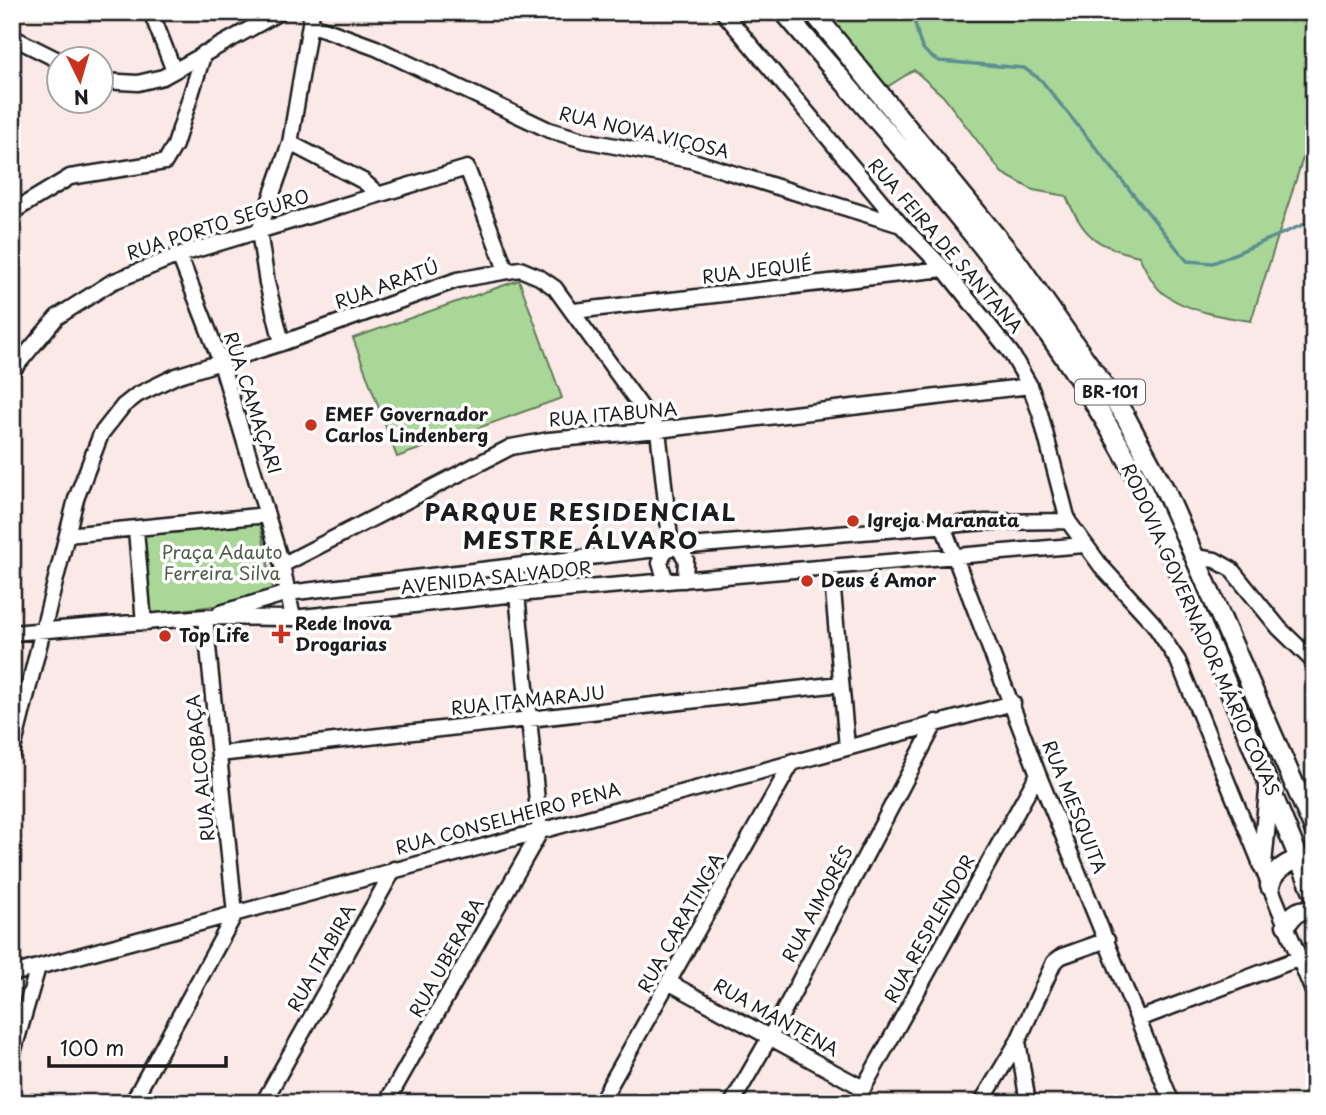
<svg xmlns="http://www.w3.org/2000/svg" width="1326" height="1115" font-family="'Playpen Sans',sans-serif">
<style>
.green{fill:#a8d797;stroke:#627a5a;stroke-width:2}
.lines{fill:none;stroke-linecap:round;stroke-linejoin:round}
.stream{stroke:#5d8e91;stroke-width:3.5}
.minor-casing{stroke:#1c1c1c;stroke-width:19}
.major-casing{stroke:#1c1c1c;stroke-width:23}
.minor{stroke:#fff;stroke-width:14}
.major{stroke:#fff;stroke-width:18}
.poi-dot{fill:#c8321e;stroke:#fff;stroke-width:2.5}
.labels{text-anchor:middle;stroke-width:7;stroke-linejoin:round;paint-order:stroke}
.shield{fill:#fff;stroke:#606060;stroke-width:2}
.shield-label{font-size:16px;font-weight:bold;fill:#1c1c1c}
.street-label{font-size:18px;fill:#1c1c1c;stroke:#fff}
.poi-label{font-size:18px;font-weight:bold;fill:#1c1c1c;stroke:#fff;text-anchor:start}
.park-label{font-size:18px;fill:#4d5d47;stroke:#fff}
.district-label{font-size:24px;font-weight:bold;letter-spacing:2px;fill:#1c1c1c;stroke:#fff}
</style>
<rect width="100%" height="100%" fill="#fae9e6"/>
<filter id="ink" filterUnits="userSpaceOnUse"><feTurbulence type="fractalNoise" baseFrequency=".0143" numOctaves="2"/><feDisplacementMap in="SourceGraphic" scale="14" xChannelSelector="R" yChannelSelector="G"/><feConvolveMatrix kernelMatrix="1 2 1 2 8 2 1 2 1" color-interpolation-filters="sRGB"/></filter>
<g filter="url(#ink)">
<path class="green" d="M 818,12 L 1314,12 L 1314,123 L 1251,321 C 1224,317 1191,312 1167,296 C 1154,288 1146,270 1139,256 C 1094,246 1084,236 1066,196 L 1033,190 L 1002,173 L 943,96 L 914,70 L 884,89 Z
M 519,280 L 562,398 L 397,457 L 353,338 Z
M 259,518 L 274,595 L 262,600 L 149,614 L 140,532 Z"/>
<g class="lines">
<path class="stream" d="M 910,12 C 923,33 911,47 939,61 L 1024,68 L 1041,80 L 1187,261 L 1213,263 L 1314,220"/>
<defs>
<path id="minor" d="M 151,12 L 174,71
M 723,12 L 901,225 L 944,269 L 1011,353 L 1030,386 L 1040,413 L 1068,521 L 1101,566 L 1153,623 L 1178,661 L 1314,994
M 310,24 L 376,48 L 549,130 L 583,140 L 690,160 L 901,225
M 12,37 L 60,61
M 102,81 L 138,83 L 163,77 L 280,12
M 290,143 L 363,181 L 377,193
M 12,212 L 70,177 L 165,162 L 175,145 L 204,53
M 179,255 L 220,360 L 282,565
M 574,311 L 944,269
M 282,343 L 267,283 L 259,231 L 290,143 L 312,12
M 12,371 L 57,317 L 112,282 L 179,255 L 467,168 L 506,270
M 943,526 L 1038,774 L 1172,1103
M 136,530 L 144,623
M 67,535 L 267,515
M 675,543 L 686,559 L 685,580
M 1195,557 L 1215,560 L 1231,569 L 1279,628 L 1314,662
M 831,568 L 847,747
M 220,613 L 288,593 L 665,548 L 986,522 L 1068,521
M 205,617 L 235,914
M 293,618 L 282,565 L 511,447 L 549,440 L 658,430 L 1030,386
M 12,633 L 205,617 L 293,618 L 517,594 L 1084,545
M 12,753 L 76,499 L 101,434 L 123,406 L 137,395 L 176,376 L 282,343 L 457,280 L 520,269 L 539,277 L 555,288 L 658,430 L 670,538 L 660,563 L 666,581
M 219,754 L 840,684
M 12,974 L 1013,703
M 670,983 L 863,1088
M 1139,1019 L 1300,958
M 1018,1041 L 1028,1103
M 12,1056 L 38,967
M 132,1103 L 235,914
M 263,1103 L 394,869
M 386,1103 L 540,832 L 517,594
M 600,1103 L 793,761
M 732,1103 L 771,1035 L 936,722
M 855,1103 L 1038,774
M 981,1103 L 1018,1041 L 1054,962 L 1062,956 L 1107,940"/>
<path id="major" d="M 784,12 C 905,155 1038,295 1128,461 C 1150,503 1168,548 1187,591 C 1231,691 1271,793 1314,894
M 813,12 L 1017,262 L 1125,416 L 1166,492 L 1314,829
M 1262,864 L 1269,791
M 1270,886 C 1274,867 1295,856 1314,861
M 1286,925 C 1294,913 1299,908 1314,911"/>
</defs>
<use href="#minor" class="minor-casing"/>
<use href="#major" class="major-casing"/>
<use href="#minor" class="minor"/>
<use href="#major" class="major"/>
</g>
</g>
<g class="poi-dot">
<circle cx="311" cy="425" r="7"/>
<circle cx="853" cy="521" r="7"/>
<circle cx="807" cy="581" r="7"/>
<path d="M277.5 623.5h7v7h7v7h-7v7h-7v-7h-7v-7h7z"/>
<circle cx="165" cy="636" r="7"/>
</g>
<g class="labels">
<rect class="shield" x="1075" y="379.5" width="70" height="25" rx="5"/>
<g class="shield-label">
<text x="1110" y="398">BR-101</text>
</g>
<g class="street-label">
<text transform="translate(644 133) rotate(13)" y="6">RUA NOVA VIÇOSA</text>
<text transform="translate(218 225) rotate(-18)" y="6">RUA PORTO SEGURO</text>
<text transform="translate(945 246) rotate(49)" y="6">RUA FEIRA DE SANTANA</text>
<text transform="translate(757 271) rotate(-7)" y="6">RUA JEQUIÉ</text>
<text transform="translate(387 285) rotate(-20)" y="6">RUA ARATÚ</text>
<text transform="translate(252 403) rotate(72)" y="6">RUA CAMAÇARI</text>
<text transform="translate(613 415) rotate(-5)" y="6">RUA ITABUNA</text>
<text transform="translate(496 578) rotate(-6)" y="6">AVENIDA SALVADOR</text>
<text transform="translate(1200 630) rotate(66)" y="6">RODOVIA GOVERNADOR MÁRIO COVAS</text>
<text transform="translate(528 701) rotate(-6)" y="6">RUA ITAMARAJU</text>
<text transform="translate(201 768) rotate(-96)" y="6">RUA ALCOBAÇA</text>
<text transform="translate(1074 807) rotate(68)" y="6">RUA MESQUITA</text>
<text transform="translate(508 819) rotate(-15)" y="6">RUA CONSELHEIRO PENA</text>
<text transform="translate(818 904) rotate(-62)" y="6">RUA AIMORÉS</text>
<text transform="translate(681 923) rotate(-61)" y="6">RUA CARATINGA</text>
<text transform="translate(930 929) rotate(-61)" y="6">RUA RESPLENDOR</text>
<text transform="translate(322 958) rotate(-61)" y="6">RUA ITABIRA</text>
<text transform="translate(447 958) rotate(-61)" y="6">RUA UBERABA</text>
<text transform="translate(776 1018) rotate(29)" y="6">RUA MANTENA</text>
</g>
<g class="poi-label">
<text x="325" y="421">EMEF Governador<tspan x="325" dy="21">Carlos Lindenberg</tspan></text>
<text x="867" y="527">Igreja Maranata</text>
<text x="821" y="587">Deus é Amor</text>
<text x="295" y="630">Rede Inova<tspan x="295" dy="21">Drogarias</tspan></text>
<text x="179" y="642">Top Life</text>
</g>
<g class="park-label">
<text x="222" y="559">Praça Adauto<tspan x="222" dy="21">Ferreira Silva</tspan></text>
</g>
<g class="district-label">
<text x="581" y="521">PARQUE RESIDENCIAL<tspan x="581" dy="28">MESTRE ÁLVARO</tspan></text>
</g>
</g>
<rect width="1326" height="1115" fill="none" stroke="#fff" stroke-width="42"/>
<rect x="21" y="21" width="1284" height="1073" fill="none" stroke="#1c1c1c" stroke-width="2.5" filter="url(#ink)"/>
<g transform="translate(80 80) rotate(175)"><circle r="33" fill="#ffffff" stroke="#a4a4a4" stroke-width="2"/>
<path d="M0-5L12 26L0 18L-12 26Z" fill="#c8321e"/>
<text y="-10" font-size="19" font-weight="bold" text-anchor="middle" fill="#1c1c1c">N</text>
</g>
<path d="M49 1056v10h177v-10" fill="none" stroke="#1c1c1c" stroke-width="3.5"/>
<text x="60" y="1056" font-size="21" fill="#1c1c1c" stroke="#ffffff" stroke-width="5" paint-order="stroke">100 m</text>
</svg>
